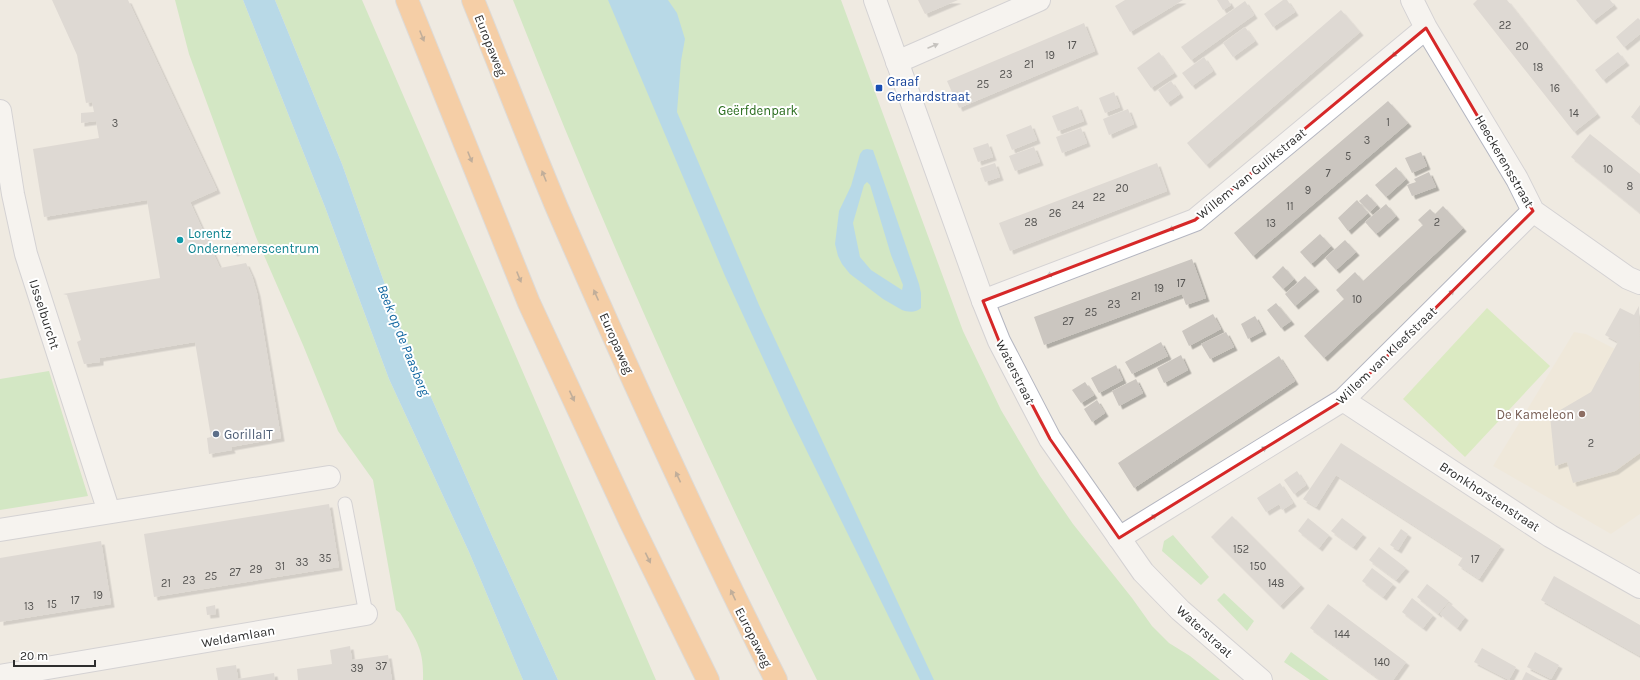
<svg xmlns="http://www.w3.org/2000/svg" width="1640" height="680" font-family="Karla,sans-serif">
<style>
.education{fill:#efe7d1}
.green{fill:#b2e49f}
.pitch{fill:#c3eb9b}
.water{fill:#77c6ee;fill-rule:evenodd}
.building{fill:#cbc6c0;filter:url(#shadow)}
.lines{fill:none;stroke-linecap:round;stroke-linejoin:round}
.service-casing{stroke:#b4b6c1;stroke-width:15}
.minor-casing{stroke:#b4b6c1;stroke-width:24}
.tertiary-casing{stroke:#b4b6c1;stroke-width:24}
.motorway-casing{stroke:#c9c9c9;stroke-width:24}
.service{stroke:#fff;stroke-width:13}
.minor{stroke:#fff;stroke-width:22}
.tertiary{stroke:#fff;stroke-width:22}
.motorway{stroke:#fcad5e;stroke-width:22}
.oneway{fill:#8b6744}
.oneway2{fill:#969696}
.marked{fill:none;stroke:#d62828;stroke-width:3;stroke-linejoin:round}
.transit-dot{fill:#1a4fb4;stroke:#fff;stroke-width:1.5}
.culture-dot{fill:#0f9aa8;stroke:#fff;stroke-width:1.5}
.education-dot{fill:#8d6e63;stroke:#fff;stroke-width:1.5}
.service-dot{fill:#5c6f8a;stroke:#fff;stroke-width:1.5}
.labels{text-anchor:middle;stroke-width:4;stroke-linejoin:round;paint-order:stroke}
.number-label{font-size:11px;fill:#555452}
.street-label{font-size:13px;fill:#2e2e2e;stroke:#fff}
.transit-label{font-size:13px;fill:#164399;stroke:#fff;text-anchor:start}
.park-label{font-size:13px;fill:#286c1c;stroke:#fff}
.culture-label{font-size:13px;fill:#0d838f;stroke:#fff;text-anchor:start}
.education-label{font-size:13px;fill:#785e54;stroke:#fff;text-anchor:end}
.service-label{font-size:13px;fill:#4e5e75;stroke:#fff;text-anchor:start}
.water-label{font-size:14px;font-style:italic;fill:#0f65a0;stroke:#fff}
</style>
<defs>
<filter id="shadow"><feDropShadow dx="3.5" dy="3.5" stdDeviation="0" flood-color="#0004"/></filter>
</defs>
<rect width="100%" height="100%" fill="#efeae1"/>
<path class="education" d="M 1574,332 L 1586,334 L 1640,362 L 1640,514 L 1611,534 L 1493,466 Z"/>
<path class="green" d="M 175,0 L 243,0 L 325,207 L 389,379 L 469,552 L 523,680 L 423,680 C 424,648 416,640 400,613 L 396,610 L 373,480 L 338,431 L 303,345 L 256,237 L 189,54 Z
M 275,0 L 362,0 L 656,680 L 558,680 L 492,536 L 399,324 L 342,164 Z
M 513,0 L 841,0 L 963,331 L 1001,410 L 1040,476 L 1073,524 L 1132,598 L 1152,626 L 1169,643 L 1190,656 L 1220,680 L 817,680 C 705,458 604,231 513,0 Z
M 49,371 L 88,496 L 0,510 L 0,379 Z
M 1173,535 L 1209,577 L 1201,585 L 1162,551 L 1164,541 Z
M 1224,593 L 1254,621 L 1247,631 L 1217,600 Z
M 1291,652 L 1329,680 L 1310,680 L 1284,662 Z"/>
<path class="pitch" d="M 1487,308 L 1550,366 L 1465,457 L 1403,399 Z"/>
<path class="water" d="M 243,0 L 275,0 L 342,164 L 399,324 L 492,536 L 558,680 L 523,680 L 520,673 L 469,552 L 389,379 L 325,207 Z
M 608,0 L 668,0 L 677,13 L 685,39 L 681,61 L 677,112 L 759,305 L 934,680 L 920,680 L 790,417 L 725,276 Z
M 867,149 L 873,150 L 919,284 L 921,293 L 921,308 C 916,313 908,312 902,310 L 883,299 L 850,274 L 842,264 L 838,256 L 835,244 L 839,211 L 851,186 L 860,154 L 863,150 ZM 867,182 L 870,185 L 891,255 L 903,285 L 902,290 L 871,270 L 860,257 L 853,223 L 864,185 Z"/>
<path class="building" d="M 52,0 L 128,0 L 217,190 L 190,202 L 220,268 L 246,263 L 252,276 L 257,293 L 281,438 L 231,447 L 232,450 L 209,454 L 207,438 L 211,437 L 195,342 L 100,358 L 100,362 L 84,364 L 77,342 L 81,340 L 67,295 L 63,294 L 160,278 L 147,200 L 44,217 L 33,149 L 99,138 L 96,121 L 81,123 L 81,113 L 94,112 L 92,102 L 86,103 L 77,55 Z
M 918,0 L 958,0 L 925,14 Z
M 1125,0 L 1183,0 L 1130,32 L 1115,6 Z
M 1217,0 L 1228,0 L 1231,5 L 1223,10 Z
M 1283,0 L 1287,0 L 1295,12 L 1273,27 L 1264,14 Z
M 1477,0 L 1507,0 L 1597,114 L 1574,132 L 1473,4 Z
M 1576,0 L 1610,0 L 1614,5 L 1593,21 Z
M 1245,1 L 1254,15 L 1191,60 L 1181,47 Z
M 1341,10 L 1360,32 L 1206,165 L 1187,143 Z
M 1638,18 L 1640,20 L 1640,34 L 1624,47 L 1616,37 Z
M 1084,23 L 1095,51 L 959,108 L 947,81 Z
M 1245,27 L 1255,41 L 1233,57 L 1223,43 Z
M 1159,52 L 1174,73 L 1151,88 L 1137,68 Z
M 1618,52 L 1626,62 L 1603,80 L 1595,70 Z
M 1204,57 L 1213,71 L 1192,86 L 1182,73 Z
M 1171,81 L 1180,94 L 1167,103 L 1158,90 Z
M 1114,92 L 1120,107 L 1105,113 L 1099,98 Z
M 1388,101 L 1408,123 L 1253,256 L 1234,233 Z
M 1640,105 L 1640,124 L 1631,117 Z
M 1078,106 L 1084,121 L 1058,131 L 1052,116 Z
M 1128,109 L 1134,124 L 1109,135 L 1103,119 Z
M 1031,125 L 1037,140 L 1012,150 L 1006,135 Z
M 1081,128 L 1087,143 L 1062,153 L 1056,137 Z
M 1590,134 L 1640,174 L 1640,213 L 1571,157 Z
M 988,143 L 993,157 L 978,162 L 973,148 Z
M 1034,147 L 1040,162 L 1015,171 L 1009,156 Z
M 1421,152 L 1427,166 L 1412,173 L 1405,158 Z
M 995,163 L 1000,177 L 985,182 L 980,168 Z
M 1157,163 L 1167,191 L 1010,251 L 999,223 Z
M 1396,167 L 1406,179 L 1386,197 L 1375,185 Z
M 1429,172 L 1436,187 L 1412,196 L 1407,185 L 1416,182 L 1414,179 Z
M 1367,194 L 1377,205 L 1370,212 L 1359,201 Z
M 1357,200 L 1368,213 L 1348,231 L 1338,218 Z
M 1386,204 L 1396,216 L 1376,234 L 1365,222 Z
M 1443,206 L 1463,228 L 1324,358 L 1304,336 L 1344,299 L 1336,290 L 1355,272 L 1363,281 L 1423,225 L 1418,220 L 1430,209 L 1435,214 Z
M 1320,234 L 1331,246 L 1311,264 L 1300,252 Z
M 1345,240 L 1356,252 L 1336,270 L 1325,258 Z
M 238,242 L 241,250 L 234,253 L 230,246 Z
M 1192,259 L 1206,298 L 1186,305 L 1182,294 L 1044,345 L 1034,317 Z
M 1283,266 L 1294,279 L 1283,289 L 1272,277 Z
M 1305,276 L 1316,288 L 1295,306 L 1285,294 Z
M 1276,303 L 1291,321 L 1281,328 L 1267,310 Z
M 1639,306 L 1640,453 L 1615,471 L 1573,483 L 1567,462 L 1555,466 L 1550,416 L 1591,392 L 1618,342 L 1605,335 L 1620,308 L 1634,315 Z
M 1213,314 L 1221,329 L 1189,346 L 1182,331 Z
M 1255,316 L 1263,331 L 1248,339 L 1241,324 Z
M 1226,332 L 1234,347 L 1210,359 L 1201,344 Z
M 1161,342 L 1168,356 L 1132,374 L 1125,362 Z
M 1181,355 L 1188,370 L 1164,383 L 1157,368 Z
M 1279,356 L 1295,381 L 1134,488 L 1118,463 Z
M 1116,365 L 1123,380 L 1099,393 L 1091,378 Z
M 1136,379 L 1143,393 L 1119,406 L 1112,391 Z
M 1085,382 L 1094,395 L 1081,403 L 1072,390 Z
M 1097,400 L 1105,413 L 1092,422 L 1084,409 Z
M 1341,443 L 1501,546 L 1479,579 L 1458,565 L 1463,557 L 1336,475 L 1316,507 L 1303,499 Z
M 1297,471 L 1306,485 L 1294,494 L 1284,480 Z
M 1280,483 L 1293,503 L 1282,510 L 1279,504 L 1266,512 L 1257,498 Z
M 329,504 L 339,567 L 154,597 L 144,534 Z
M 1232,516 L 1301,585 L 1280,606 L 1211,537 Z
M 1308,518 L 1329,535 L 1319,548 L 1298,531 Z
M 1342,518 L 1363,534 L 1353,547 L 1331,531 Z
M 1401,529 L 1408,534 L 1398,550 L 1390,545 Z
M 101,541 L 111,604 L 0,622 L 0,558 Z
M 1379,547 L 1406,568 L 1396,580 L 1369,560 Z
M 1372,568 L 1393,584 L 1383,597 L 1362,581 Z
M 1554,576 L 1640,625 L 1640,656 L 1541,600 Z
M 1427,584 L 1449,601 L 1438,614 L 1417,597 Z
M 1412,598 L 1433,615 L 1423,628 L 1402,612 Z
M 1449,603 L 1465,617 L 1457,628 L 1440,614 Z
M 1328,604 L 1406,662 L 1393,680 L 1380,680 L 1310,628 Z
M 215,605 L 216,614 L 207,615 L 206,607 Z
M 350,646 L 352,660 L 388,655 L 392,680 L 298,680 L 297,669 L 332,664 L 330,650 Z
M 1482,648 L 1516,667 L 1509,680 L 1474,662 Z
M 1535,652 L 1559,665 L 1551,679 L 1527,667 Z
M 236,665 L 238,679 L 274,673 L 275,680 L 218,680 L 216,668 Z
M 1526,672 L 1539,679 L 1542,680 L 1522,680 Z"/>
<g class="lines">
<defs>
<path id="service" d="M 345,504 L 366,614"/>
<path id="minor" d="M 1412,0 L 1426,28 L 1517,179 L 1533,211 L 1628,278 L 1640,283
M 897,62 L 1039,0
M 0,111 L 13,194 L 26,254 L 109,512
M 983,301 L 1195,220 L 1426,28
M 1343,400 L 1550,536 L 1640,587
M 0,530 L 329,477
M 1119,538 L 1343,400 L 1533,211
M 0,676 L 366,614"/>
<path id="tertiary" d="M 875,0 L 983,301 L 999,341 L 1050,439 L 1143,572 L 1180,610 L 1261,680"/>
<path id="motorway" d="M 407,0 L 529,303 L 631,523 L 708,680
M 473,0 C 501,69 528,139 557,208 C 626,367 698,525 776,680"/>
</defs>
<use href="#service" class="service-casing"/>
<use href="#minor" class="minor-casing"/>
<use href="#tertiary" class="tertiary-casing"/>
<use href="#motorway" class="motorway-casing"/>
<use href="#service" class="service"/>
<use href="#minor" class="minor"/>
<use href="#tertiary" class="tertiary"/>
<use href="#motorway" class="motorway"/>
</g>
<defs><path id="oneway-solid" d="M-6-.8H1V-3.2L6.5 0L1 3.2V.8H-6Z"/></defs>
<g class="oneway">
<use href="#oneway-solid" transform="translate(422 36) rotate(68)"/>
<use href="#oneway-solid" transform="translate(470 157) rotate(68)"/>
<use href="#oneway-solid" transform="translate(544 176) rotate(-112)"/>
<use href="#oneway-solid" transform="translate(519 277) rotate(68)"/>
<use href="#oneway-solid" transform="translate(596 295) rotate(-114)"/>
<use href="#oneway-solid" transform="translate(572 396) rotate(65)"/>
<use href="#oneway-solid" transform="translate(678 477) rotate(-115)"/>
<use href="#oneway-solid" transform="translate(648 558) rotate(64)"/>
<use href="#oneway-solid" transform="translate(733 595) rotate(-115)"/>
</g>
<g class="oneway2">
<use href="#oneway-solid" transform="translate(933 46) rotate(-23)"/>
<use href="#oneway-solid" transform="translate(1396 53) rotate(140)"/>
<use href="#oneway-solid" transform="translate(1174 228) rotate(159)"/>
<use href="#oneway-solid" transform="translate(1052 274) rotate(159)"/>
<use href="#oneway-solid" transform="translate(1450 294) rotate(-45)"/>
<use href="#oneway-solid" transform="translate(1262 450) rotate(-32)"/>
<use href="#oneway-solid" transform="translate(1152 518) rotate(-32)"/>
</g>
<path d="M0 0H1640V680H0ZM 1426,28 L 1533,211 L 1343,400 L 1119,538 L 1050,439 L 999,341 L 983,301 L 1195,220 Z" fill="#efeae1" fill-opacity=".55" fill-rule="evenodd"/>
<path class="marked" d="M 1426,28 L 1533,211 L 1343,400 L 1119,538 L 1050,439 L 999,341 L 983,301 L 1195,220 Z"/>
<rect class="transit-dot" x="875" y="84" width="8" height="8" rx="2"/>
<circle class="culture-dot" cx="180" cy="240" r="4"/>
<circle class="education-dot" cx="1582" cy="414" r="4"/>
<circle class="service-dot" cx="216" cy="434" r="4"/>
<g class="labels">
<g class="number-label">
<text x="1505" y="29">22</text>
<text x="1072" y="49">17</text>
<text x="1522" y="50">20</text>
<text x="1050" y="59">19</text>
<text x="1029" y="68">21</text>
<text x="1538" y="71">18</text>
<text x="1006" y="78">23</text>
<text x="983" y="88">25</text>
<text x="1555" y="92">16</text>
<text x="1574" y="117">14</text>
<text x="1388" y="126">1</text>
<text x="115" y="127">3</text>
<text x="1367" y="144">3</text>
<text x="1348" y="160">5</text>
<text x="1608" y="173">10</text>
<text x="1328" y="177">7</text>
<text x="1630" y="190">8</text>
<text x="1122" y="192">20</text>
<text x="1308" y="194">9</text>
<text x="1099" y="201">22</text>
<text x="1078" y="209">24</text>
<text x="1290" y="210">11</text>
<text x="1055" y="217">26</text>
<text x="1031" y="226">28</text>
<text x="1437" y="226">2</text>
<text x="1271" y="227">13</text>
<text x="1181" y="287">17</text>
<text x="1159" y="292">19</text>
<text x="1136" y="300">21</text>
<text x="1357" y="303">10</text>
<text x="1114" y="308">23</text>
<text x="1091" y="316">25</text>
<text x="1068" y="325">27</text>
<text x="1591" y="447">2</text>
<text x="1241" y="553">152</text>
<text x="325" y="562">35</text>
<text x="1475" y="563">17</text>
<text x="302" y="566">33</text>
<text x="280" y="570">31</text>
<text x="1258" y="570">150</text>
<text x="256" y="573">29</text>
<text x="235" y="576">27</text>
<text x="211" y="580">25</text>
<text x="189" y="584">23</text>
<text x="166" y="587">21</text>
<text x="1276" y="587">148</text>
<text x="98" y="599">19</text>
<text x="75" y="604">17</text>
<text x="52" y="608">15</text>
<text x="29" y="610">13</text>
<text x="1342" y="638">144</text>
<text x="1382" y="666">140</text>
<text x="381" y="670">37</text>
<text x="357" y="672">39</text>
</g>
<g class="street-label">
<text transform="translate(491 45) rotate(68)" y="5">Europaweg</text>
<text transform="translate(1505 161) rotate(60)" y="5">Heeckerensstraat</text>
<text transform="translate(1251 173) rotate(-39)" y="5">Willem van Gulikstraat</text>
<text transform="translate(45 314) rotate(72)" y="5">IJsselburcht</text>
<text transform="translate(617 343) rotate(66)" y="5">Europaweg</text>
<text transform="translate(1386 355) rotate(-44)" y="5">Willem van Kleefstraat</text>
<text transform="translate(1016 372) rotate(63)" y="5">Waterstraat</text>
<text transform="translate(1490 496) rotate(33)" y="5">Bronkhorstenstraat</text>
<text transform="translate(1205 631) rotate(42)" y="5">Waterstraat</text>
<text transform="translate(238 636) rotate(-10)" y="5">Weldamlaan</text>
<text transform="translate(754 637) rotate(63)" y="5">Europaweg</text>
</g>
<g class="transit-label">
<text x="887" y="86">Graaf<tspan x="887" dy="15">Gerhardstraat</tspan></text>
</g>
<g class="park-label">
<text x="758" y="115">Geërfdenpark</text>
</g>
<g class="culture-label">
<text x="188" y="238">Lorentz<tspan x="188" dy="15">Ondernemerscentrum</tspan></text>
</g>
<g class="education-label">
<text x="1574" y="419">De Kameleon</text>
</g>
<g class="service-label">
<text x="224" y="439">GorillaIT</text>
</g>
<g class="water-label">
<text transform="translate(404 340) rotate(68)" y="5">Beek op de Paasberg</text>
</g>
</g>
<path d="M14 660v6h81v-6" fill="none" stroke="#2e2e2e" stroke-width="2"/>
<text x="20" y="660" font-size="12" fill="#2e2e2e" stroke="#ffffff" stroke-width="3" paint-order="stroke">20 m</text>
</svg>
